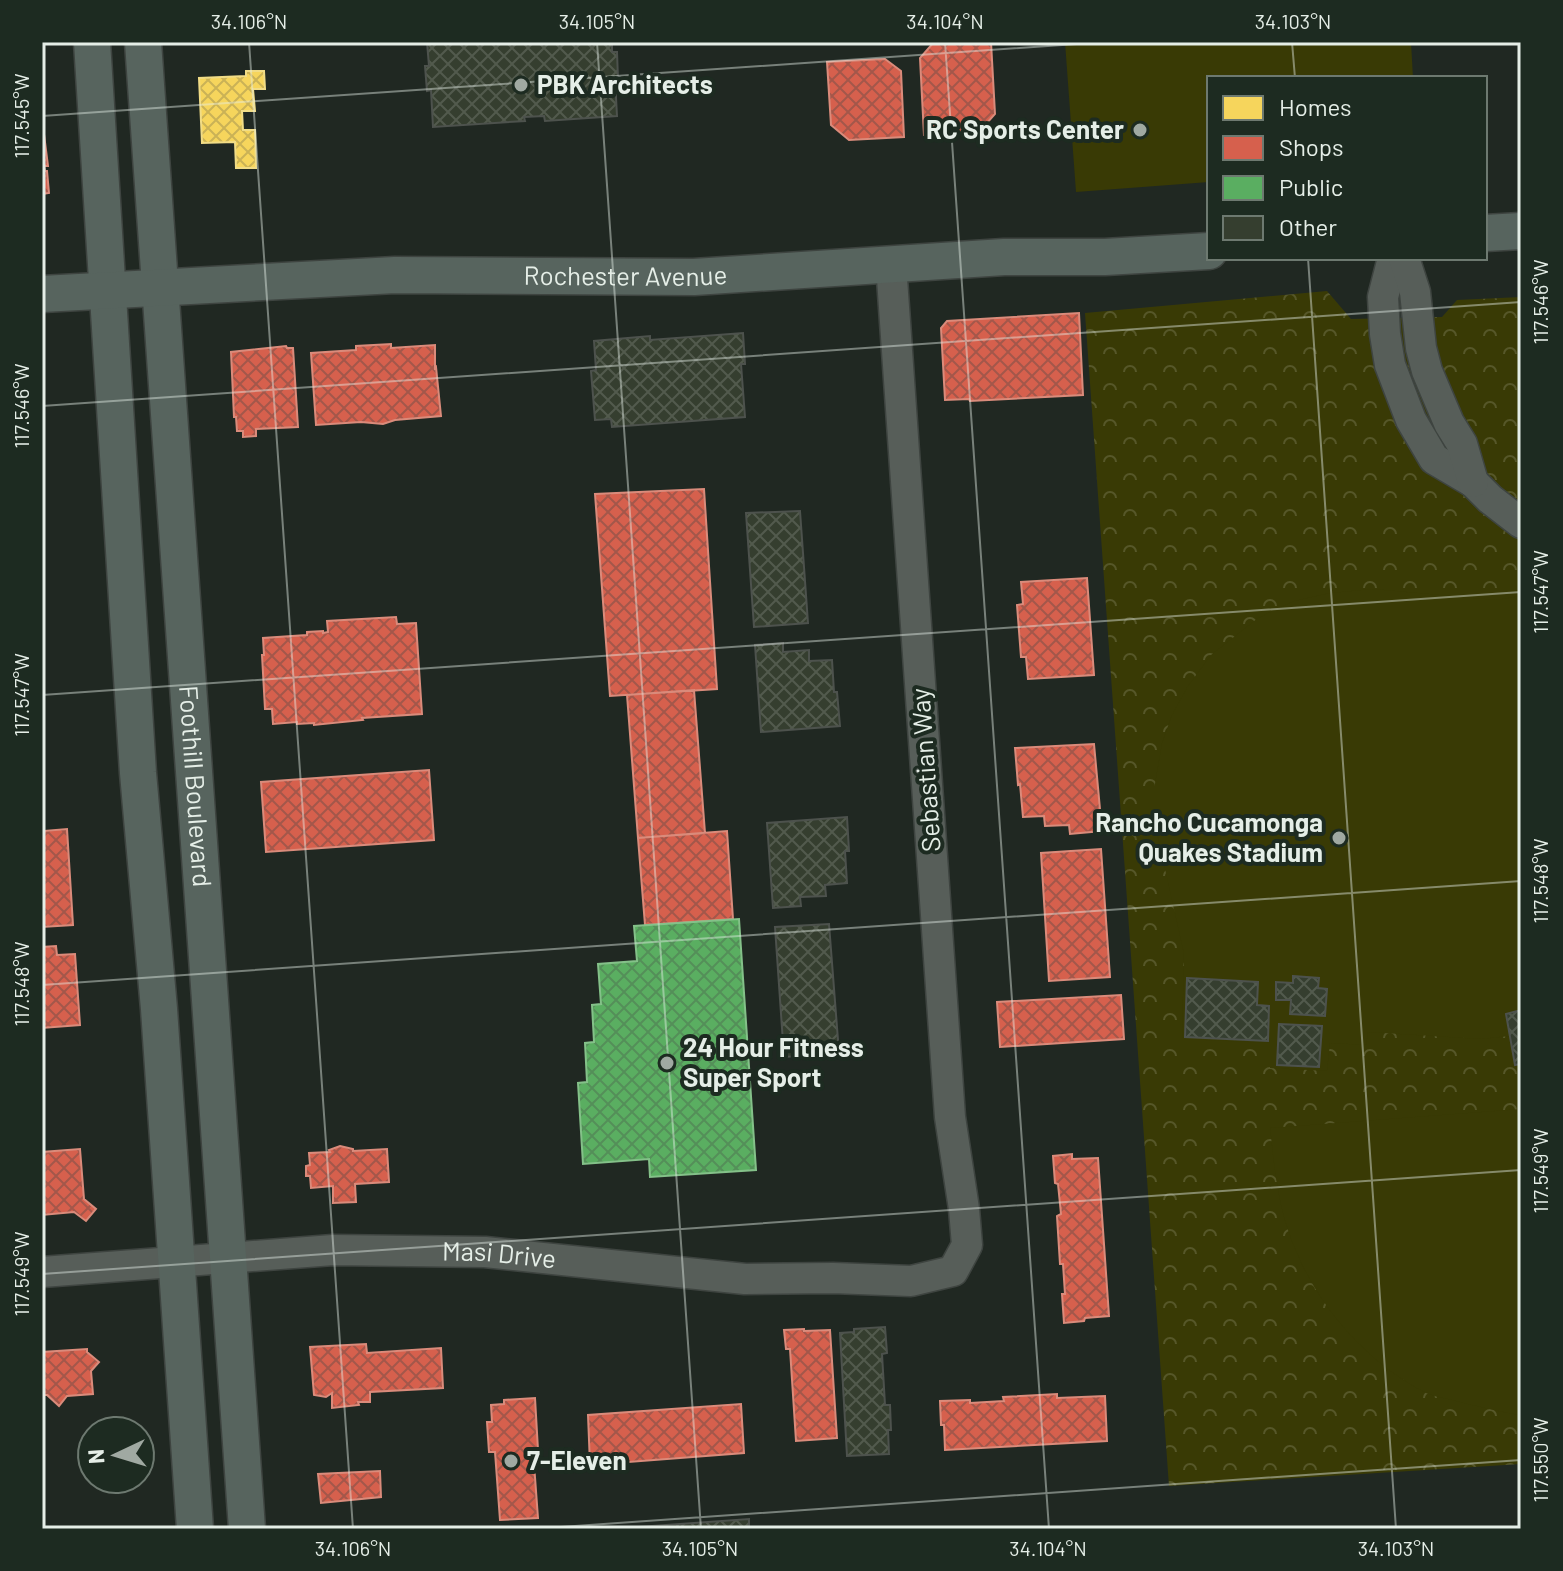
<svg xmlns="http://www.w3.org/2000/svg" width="1563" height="1571" font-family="Barlow,sans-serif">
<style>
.forest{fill:url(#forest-crowns)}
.pitch{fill:#393a05}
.homes{fill:url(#homes-cross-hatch);stroke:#f1dc86;stroke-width:2}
.shops{fill:url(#shops-cross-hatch);stroke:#da8b7b;stroke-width:2}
.public{fill:url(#public-cross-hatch);stroke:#84c189;stroke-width:2}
.building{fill:url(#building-cross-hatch);stroke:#4d524d;stroke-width:2}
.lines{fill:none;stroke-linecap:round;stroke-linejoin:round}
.minor-casing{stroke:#3e4440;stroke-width:33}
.major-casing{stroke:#3e4440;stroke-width:39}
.minor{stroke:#575e59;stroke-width:30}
.major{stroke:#57645e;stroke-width:36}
.ticks{fill:none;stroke:#e5eee7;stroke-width:2;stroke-opacity:0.45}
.poi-dot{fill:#a0a9a2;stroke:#1d2b21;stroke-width:3}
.labels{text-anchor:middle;stroke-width:8;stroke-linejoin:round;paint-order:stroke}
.poi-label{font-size:26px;font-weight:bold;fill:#e5eee7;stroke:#1d2b21;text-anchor:start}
.street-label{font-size:26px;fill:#e5eee7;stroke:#1d2b21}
.neatline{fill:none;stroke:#e5eee7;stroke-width:3}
.ticks-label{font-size:20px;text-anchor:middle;fill:#e5eee7}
</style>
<defs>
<pattern id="forest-crowns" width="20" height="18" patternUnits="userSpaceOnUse" patternTransform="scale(2)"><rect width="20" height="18" fill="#393a05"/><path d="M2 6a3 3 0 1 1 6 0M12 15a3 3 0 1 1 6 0" fill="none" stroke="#565729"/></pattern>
<pattern id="homes-cross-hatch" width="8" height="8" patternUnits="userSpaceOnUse" patternTransform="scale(2)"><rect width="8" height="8" fill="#f6d55c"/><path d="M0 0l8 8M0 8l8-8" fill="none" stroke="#cab256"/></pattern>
<pattern id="shops-cross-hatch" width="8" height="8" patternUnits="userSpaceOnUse" patternTransform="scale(2)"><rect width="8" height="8" fill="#d6604d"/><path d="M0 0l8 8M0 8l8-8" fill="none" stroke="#a3574a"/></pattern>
<pattern id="public-cross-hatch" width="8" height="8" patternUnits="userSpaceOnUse" patternTransform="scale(2)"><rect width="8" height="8" fill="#5aae61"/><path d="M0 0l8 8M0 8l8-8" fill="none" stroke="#548f59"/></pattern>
<pattern id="building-cross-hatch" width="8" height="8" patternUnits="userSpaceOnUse" patternTransform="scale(2)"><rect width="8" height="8" fill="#353e2f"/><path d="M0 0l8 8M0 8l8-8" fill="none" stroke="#525a4d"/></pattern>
</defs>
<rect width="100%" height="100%" fill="#202822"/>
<path class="forest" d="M 1327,291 L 1351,319 L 1442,317 L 1457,300 L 1521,297 L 1521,1464 L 1169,1486 L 1085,313 Z"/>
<path class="pitch" d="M 1065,42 L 1411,42 L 1413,78 L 1209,78 L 1209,182 L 1076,192 Z
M 1373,589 L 1496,600 L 1521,596 L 1521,1064 L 1515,1065 L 1509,1036 L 1481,1039 L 1368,1032 L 1366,1045 L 1330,1043 L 1327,1071 L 1270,1068 L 1270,1043 L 1182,1039 L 1184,954 L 1155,824 L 1155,784 L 1162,743 L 1172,715 L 1188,686 L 1211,655 L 1258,618 L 1294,601 L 1330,593 Z
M 1521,1109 L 1521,1415 C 1499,1412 1477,1406 1456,1401 C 1446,1398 1435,1397 1426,1393 C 1362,1360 1311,1299 1288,1230 C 1277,1197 1274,1162 1270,1128 Z"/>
<path class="homes" d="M 246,71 L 264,71 L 265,89 L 253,89 L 255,111 L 242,111 L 243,130 L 255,130 L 256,168 L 236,168 L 235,142 L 202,143 L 199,78 L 246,76 Z"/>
<path class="shops" d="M 934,42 L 991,42 L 995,114 L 979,132 L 924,135 L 920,58 Z
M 885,59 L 901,71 L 904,137 L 849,140 L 831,125 L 827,62 Z
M 42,118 L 48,166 L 44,166 L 45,171 L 47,171 L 49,193 L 42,194 Z
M 1079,313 L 1083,395 L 970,401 L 969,399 L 945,400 L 941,328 L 947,321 Z
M 391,344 L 391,348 L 435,345 L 435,368 L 436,367 L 441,416 L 395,420 L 383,424 L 361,422 L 316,425 L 311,353 L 356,350 L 356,346 Z
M 286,346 L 287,348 L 293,348 L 298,427 L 256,429 L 256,436 L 243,437 L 243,431 L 237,431 L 236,417 L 234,417 L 231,352 Z
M 704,489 L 717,689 L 610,696 L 595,494 Z
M 1087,578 L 1094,675 L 1028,679 L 1026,657 L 1021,657 L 1017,605 L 1023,604 L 1021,582 Z
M 396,617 L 397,624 L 416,623 L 422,714 L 362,718 L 363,720 L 314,725 L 314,723 L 297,724 L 297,722 L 273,724 L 272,709 L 265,709 L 262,655 L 264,655 L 263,638 L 307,635 L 307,632 L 323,631 L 323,633 L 328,632 L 327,621 Z
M 694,690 L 705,833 L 638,838 L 627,695 Z
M 1094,744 L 1102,831 L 1070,834 L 1069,825 L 1045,826 L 1044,816 L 1023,817 L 1020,784 L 1018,785 L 1015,748 Z
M 429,770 L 434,840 L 266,852 L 261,782 Z
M 44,819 L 44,831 L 67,829 L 73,925 L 42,927 L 42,820 Z
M 727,831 L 733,919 L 645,925 L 638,838 Z
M 1101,849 L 1110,977 L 1049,981 L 1041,853 Z
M 56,946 L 57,955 L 75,954 L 80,1025 L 42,1028 L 42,947 Z
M 1121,995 L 1124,1039 L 1000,1047 L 997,1002 Z
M 340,1146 L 353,1149 L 353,1151 L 387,1149 L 389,1182 L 355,1184 L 356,1202 L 333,1203 L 333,1186 L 311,1188 L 310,1176 L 306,1176 L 306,1166 L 310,1165 L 309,1153 L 330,1152 L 329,1150 Z
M 80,1149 L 84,1199 L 96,1209 L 86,1221 L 74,1212 L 42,1215 L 42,1152 Z
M 1072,1154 L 1072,1159 L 1098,1158 L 1109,1316 L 1085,1318 L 1084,1321 L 1064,1323 L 1062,1294 L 1065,1294 L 1063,1264 L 1060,1264 L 1057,1216 L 1061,1214 L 1058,1184 L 1055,1183 L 1053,1156 Z
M 804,1329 L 804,1331 L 830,1330 L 837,1438 L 796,1441 L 790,1349 L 786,1349 L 784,1330 Z
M 366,1344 L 367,1353 L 441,1348 L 443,1388 L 370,1392 L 370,1402 L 358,1402 L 359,1405 L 332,1408 L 332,1393 L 326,1397 L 314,1395 L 310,1347 Z
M 87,1349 L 87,1352 L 99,1362 L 91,1371 L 93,1394 L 67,1396 L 59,1406 L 47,1395 L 42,1395 L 42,1352 Z
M 1057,1394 L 1057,1398 L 1105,1396 L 1107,1441 L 945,1450 L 944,1425 L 941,1425 L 940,1401 L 970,1400 L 970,1403 L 1004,1401 L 1003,1397 Z
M 535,1398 L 538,1450 L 533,1450 L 538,1518 L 500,1520 L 495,1452 L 489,1452 L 487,1422 L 492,1422 L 491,1405 L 504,1404 L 504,1400 Z
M 741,1404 L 744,1453 L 590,1465 L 588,1415 Z
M 380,1471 L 381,1497 L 321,1503 L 318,1474 Z"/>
<path class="public" d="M 739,919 L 756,1170 L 650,1177 L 649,1159 L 583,1164 L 578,1083 L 587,1082 L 585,1043 L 594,1042 L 592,1005 L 601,1004 L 598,964 L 637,961 L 634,926 Z"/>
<path class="building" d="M 427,42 L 612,42 L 612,52 L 617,52 L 618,79 L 615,79 L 617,116 L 545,121 L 544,116 L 524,117 L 525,121 L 433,127 L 431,90 L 427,91 L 425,66 L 429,66 Z
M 743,333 L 745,364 L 741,364 L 745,417 L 612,427 L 611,419 L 595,420 L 591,371 L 596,370 L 594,341 L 650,336 L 650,340 Z
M 800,511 L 808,623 L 754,627 L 746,513 Z
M 783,643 L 783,652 L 809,650 L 809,661 L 832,660 L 834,692 L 837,692 L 840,726 L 761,732 L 755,645 Z
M 847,817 L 849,851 L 845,851 L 847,883 L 825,885 L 826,896 L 800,897 L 801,906 L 773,908 L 767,823 Z
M 829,924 L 839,1053 L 784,1057 L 775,927 Z
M 1293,976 L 1319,978 L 1318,988 L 1327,989 L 1325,1016 L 1290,1014 L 1291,1000 L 1276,1000 L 1276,982 L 1293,983 Z
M 1187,978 L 1258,982 L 1257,1005 L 1269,1006 L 1268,1041 L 1185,1037 Z
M 1521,1010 L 1521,1064 L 1515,1065 L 1506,1014 Z
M 1279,1024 L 1322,1026 L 1319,1067 L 1277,1065 Z
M 885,1327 L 887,1353 L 882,1354 L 885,1405 L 890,1405 L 891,1430 L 888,1430 L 889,1454 L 847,1456 L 840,1333 L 854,1332 L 854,1329 Z
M 749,1519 L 749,1529 L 610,1529 Z"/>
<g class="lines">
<defs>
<g id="minor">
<path d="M 1393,258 L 1383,297 L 1385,334 L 1390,365 L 1411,420 L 1434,459 L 1473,482 L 1490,499 L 1521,523"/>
<path d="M 1404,258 L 1415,292 L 1421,348 L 1427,371 L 1449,423 L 1462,444 L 1473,482"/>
<path id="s1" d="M 42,1272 L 333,1250 L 485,1252 L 745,1279 L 833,1278 L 911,1281 L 953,1271 L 967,1245 L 964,1209 L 950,1117 L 891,264"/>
</g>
<g id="major">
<path d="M 92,42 L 138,773 L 159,1009 L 195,1529"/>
<path id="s2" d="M 143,42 L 247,1529"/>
<path d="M 1485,233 L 1521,231"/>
<path id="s3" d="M 42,294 L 395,275 L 694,277 L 1004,257 L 1105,257 L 1209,251"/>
</g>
</defs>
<use href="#minor" class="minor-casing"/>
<use href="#major" class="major-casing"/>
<use href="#minor" class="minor"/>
<use href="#major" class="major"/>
</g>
<path class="ticks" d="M 249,42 L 353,1529M 597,42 L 701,1529M 945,42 L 1049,1529M 1292,42 L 1295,78M 42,116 L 1105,42M 1308,258 L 1396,1529M 42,406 L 1521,302M 42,695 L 1521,592M 42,985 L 1521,881M 42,1274 L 1521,1170M 532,1529 L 1521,1460"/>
<g class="poi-dot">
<circle cx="521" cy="85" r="8"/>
<circle cx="1140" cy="130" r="8"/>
<circle cx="1339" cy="838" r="8"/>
<circle cx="667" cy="1063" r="8"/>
<circle cx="511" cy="1461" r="8"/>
</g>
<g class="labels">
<g class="poi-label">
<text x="537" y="94">PBK Architects</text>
<text x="1124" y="139" text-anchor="end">RC Sports Center</text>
<text x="1323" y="832" text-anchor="end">Rancho Cucamonga<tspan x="1323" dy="30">Quakes Stadium</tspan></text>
<text x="683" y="1057">24 Hour Fitness<tspan x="683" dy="30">Super Sport</tspan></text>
<text x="527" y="1470">7-Eleven</text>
</g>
<g class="street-label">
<text dy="9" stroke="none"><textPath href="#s3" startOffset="584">Rochester Avenue</textPath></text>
<text transform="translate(926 770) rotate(-94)" y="9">Sebastian Way</text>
<text dy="9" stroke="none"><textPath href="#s2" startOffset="746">Foothill Boulevard</textPath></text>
<text dy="9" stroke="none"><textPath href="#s1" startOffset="458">Masi Drive</textPath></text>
</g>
</g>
<rect width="1563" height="1571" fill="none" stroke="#1d2b21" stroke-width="88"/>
<rect x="1207" y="76" width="280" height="184" fill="#1d2b21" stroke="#6d7970" stroke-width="2"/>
<rect x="1223" y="96" width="40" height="24" fill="#f6d55c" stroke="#6d7970" stroke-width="2"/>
<text x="1279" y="116" font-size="24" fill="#e5eee7">Homes</text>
<rect x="1223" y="136" width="40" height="24" fill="#d6604d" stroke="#6d7970" stroke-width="2"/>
<text x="1279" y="156" font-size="24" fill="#e5eee7">Shops</text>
<rect x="1223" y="176" width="40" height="24" fill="#5aae61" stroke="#6d7970" stroke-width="2"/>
<text x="1279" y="196" font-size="24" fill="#e5eee7">Public</text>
<rect x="1223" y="216" width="40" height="24" fill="#353e2f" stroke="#6d7970" stroke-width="2"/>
<text x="1279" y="236" font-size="24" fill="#e5eee7">Other</text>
<g transform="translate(116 1455) rotate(266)"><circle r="38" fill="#1d2b21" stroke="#6d7970" stroke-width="2"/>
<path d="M0-6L14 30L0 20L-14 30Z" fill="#a0a9a2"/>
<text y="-12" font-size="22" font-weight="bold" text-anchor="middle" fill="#e5eee7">N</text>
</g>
<rect x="44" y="44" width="1475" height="1483" class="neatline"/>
<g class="ticks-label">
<text x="249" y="29">34.106°N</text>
<text x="597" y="29">34.105°N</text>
<text x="945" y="29">34.104°N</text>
<text x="1293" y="29">34.103°N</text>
<text transform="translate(22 116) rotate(-90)" y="7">117.545°W</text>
<text transform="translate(1541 302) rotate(-90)" y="7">117.546°W</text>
<text transform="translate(22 406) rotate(-90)" y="7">117.546°W</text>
<text transform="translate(1541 592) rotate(-90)" y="7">117.547°W</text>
<text transform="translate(22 695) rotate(-90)" y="7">117.547°W</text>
<text transform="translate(1541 881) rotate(-90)" y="7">117.548°W</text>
<text transform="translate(22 984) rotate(-90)" y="7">117.548°W</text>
<text transform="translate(1541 1171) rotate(-90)" y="7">117.549°W</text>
<text transform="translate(22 1274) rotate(-90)" y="7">117.549°W</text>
<text transform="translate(1541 1460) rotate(-90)" y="7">117.550°W</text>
<text x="353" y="1556">34.106°N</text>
<text x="700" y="1556">34.105°N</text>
<text x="1048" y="1556">34.104°N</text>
<text x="1396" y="1556">34.103°N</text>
</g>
</svg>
